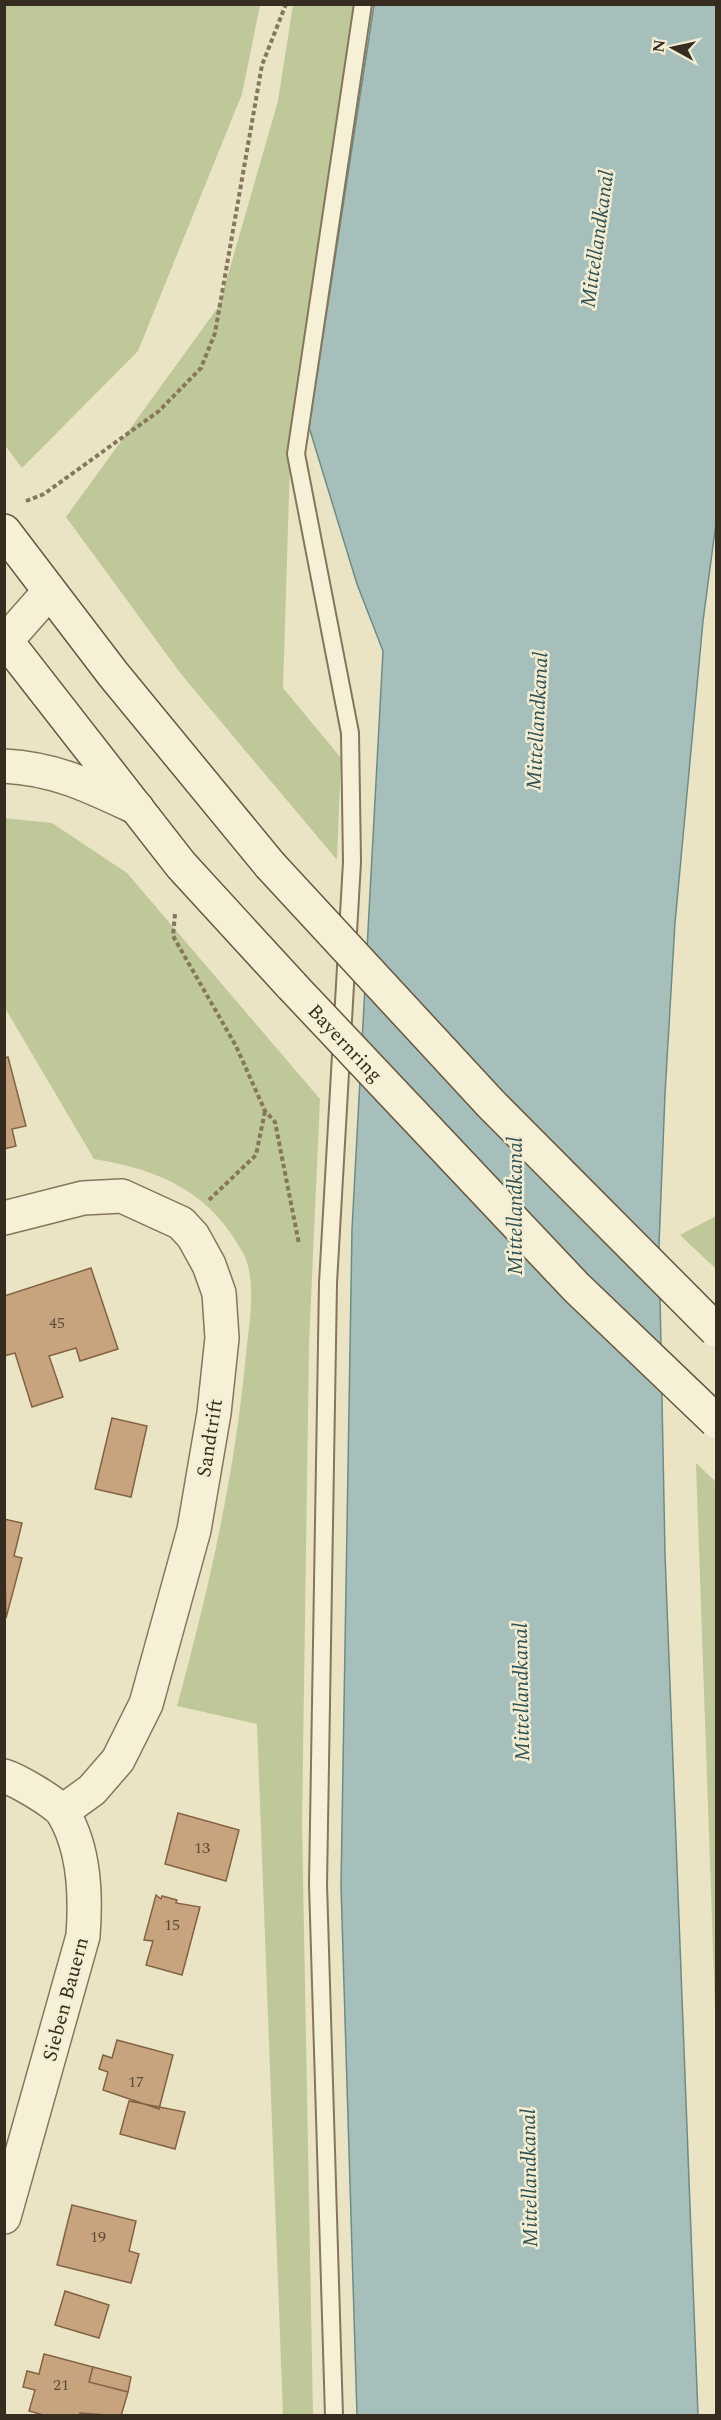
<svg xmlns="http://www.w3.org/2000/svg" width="721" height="2420" font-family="Spectral,serif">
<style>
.green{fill:#bec899}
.water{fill:#a6bfba;stroke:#6d8c88;stroke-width:1.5}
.building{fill:#c7a47d;stroke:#826343;stroke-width:1.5}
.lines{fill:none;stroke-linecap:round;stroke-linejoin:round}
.lane-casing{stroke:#85765c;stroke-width:20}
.street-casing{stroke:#85765c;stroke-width:36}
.secondary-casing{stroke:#66573f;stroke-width:36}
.path{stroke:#85765c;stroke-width:4;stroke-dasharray:4.5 3;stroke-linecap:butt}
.lane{stroke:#f6f0d7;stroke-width:16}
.street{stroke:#f6f0d7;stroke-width:33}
.secondary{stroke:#f6f0d7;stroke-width:33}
.secondary-bridge-casing{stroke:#66573f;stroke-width:36;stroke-linecap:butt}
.secondary-bridge{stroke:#f6f0d7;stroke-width:33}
.labels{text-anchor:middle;stroke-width:5;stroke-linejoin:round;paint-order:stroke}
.number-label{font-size:16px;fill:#5a4a36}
.street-label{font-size:20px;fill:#362c1f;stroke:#f3edd3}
.water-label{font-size:21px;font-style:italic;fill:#2f5354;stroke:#f3edd3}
</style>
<rect width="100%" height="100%" fill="#ebe4c4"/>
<path class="green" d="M 4,5 L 260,5 L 242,94 L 138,351 L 22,468 L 4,444 Z
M 293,5 L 357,5 L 290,463 L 283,688 L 341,758 L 337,860 L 181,674 L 66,517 L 219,306 L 278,101 Z
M 4,818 L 52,823 L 127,873 L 320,1099 L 309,1344 L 302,1824 L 313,2415 L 283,2415 L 257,1724 L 177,1706 C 209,1589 235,1474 246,1354 C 249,1325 257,1282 244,1255 C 211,1192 161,1170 94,1159 L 5,1008 Z
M 716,1216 L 716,1269 L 680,1235 Z
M 696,1463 L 716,1482 L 716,2035 Z"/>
<path class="water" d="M 374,5 L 716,5 L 716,523 L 703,621 L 675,923 L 665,1094 L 659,1245 L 665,1554 L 698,2415 L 357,2415 L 341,1886 L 352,1229 L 383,651 L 357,584 L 309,427 Z"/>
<path class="building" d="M 8,1057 L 26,1126 L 12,1129 L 16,1146 L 4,1149 L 4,1058 Z
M 91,1268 L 118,1349 L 80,1361 L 76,1348 L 49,1356 L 63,1397 L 32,1407 L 15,1353 L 4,1356 L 4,1296 Z
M 112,1418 L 147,1426 L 131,1497 L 95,1489 Z
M 4,1519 L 22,1523 L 14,1556 L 22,1558 L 6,1618 Z
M 178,1813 L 239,1830 L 226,1881 L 165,1864 Z
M 156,1895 L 161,1899 L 162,1896 L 177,1900 L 176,1903 L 200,1907 L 182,1975 L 146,1965 L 153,1941 L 144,1940 Z
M 117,2040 L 173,2055 L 159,2109 L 103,2090 L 108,2072 L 99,2069 L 103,2055 L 112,2058 Z
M 129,2101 L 185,2112 L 175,2149 L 120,2134 Z
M 72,2205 L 136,2221 L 129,2251 L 139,2254 L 131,2283 L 57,2265 Z
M 65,2291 L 109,2305 L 99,2338 L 55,2325 Z
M 44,2354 L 93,2367 L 89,2382 L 128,2392 L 121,2416 L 80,2413 L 80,2416 L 47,2416 L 29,2411 L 35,2390 L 23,2387 L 27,2371 L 39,2374 Z
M 93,2367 L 131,2377 L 128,2392 L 89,2382 Z"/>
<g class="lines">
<defs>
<path id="lane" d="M 334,2416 L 318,1884 L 328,1283 L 352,862 L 350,733 L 296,454 L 363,4"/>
<path id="street" d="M 4,643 L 49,592
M 4,766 C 57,769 90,786 137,808
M 4,1218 L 83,1198 L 122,1196 L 181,1223 L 193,1236 L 209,1265 L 219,1293 L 222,1338 L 214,1413 L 194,1530 L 146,1704 L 118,1760 L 92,1790 L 63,1811
M 4,1776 C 17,1780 57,1803 63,1813 C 85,1849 86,1896 83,1936 L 4,2217"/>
<path id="secondary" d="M 4,531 L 113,674 L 270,865
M 4,638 L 181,865 L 292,986"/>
</defs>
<use href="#lane" class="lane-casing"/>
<use href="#street" class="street-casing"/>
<use href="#secondary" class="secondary-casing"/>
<path class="path" d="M 26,501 L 44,494 L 159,411 L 201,368 L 215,333 L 262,65 L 286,4
M 175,914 L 173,936 L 236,1046 L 265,1111 L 275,1122 L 299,1244
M 209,1200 L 256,1155 L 265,1111"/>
<use href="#lane" class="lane"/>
<use href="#street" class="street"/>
<use href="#secondary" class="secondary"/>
<defs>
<g id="secondary-bridge">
<path d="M 270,865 L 491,1104 L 716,1330"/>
<path id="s1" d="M 292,986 L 576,1287 L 716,1421"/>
</g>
</defs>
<use href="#secondary-bridge" class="secondary-bridge-casing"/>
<use href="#secondary-bridge" class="secondary-bridge"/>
</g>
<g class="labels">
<g class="number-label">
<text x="57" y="1328">45</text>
<text x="202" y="1853">13</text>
<text x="172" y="1930">15</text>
<text x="136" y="2087">17</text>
<text x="98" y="2242">19</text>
<text x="61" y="2390">21</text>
</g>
<g class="street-label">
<text dy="7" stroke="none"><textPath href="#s1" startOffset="78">Bayernring</textPath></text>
<text transform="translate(209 1438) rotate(-81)" y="7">Sandtrift</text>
<text transform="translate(65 1999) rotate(-75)" y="7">Sieben Bauern</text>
</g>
<g class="water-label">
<text transform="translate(597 239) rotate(-82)" y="7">Mittellandkanal</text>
<text transform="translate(537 721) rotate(-87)" y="7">Mittellandkanal</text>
<text transform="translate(515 1206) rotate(-90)" y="7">Mittellandkanal</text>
<text transform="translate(521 1692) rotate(-91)" y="7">Mittellandkanal</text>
<text transform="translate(529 2178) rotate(-91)" y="7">Mittellandkanal</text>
</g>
</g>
<rect width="721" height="2420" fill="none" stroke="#362c1f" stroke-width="12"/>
<g transform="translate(673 48) rotate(278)" stroke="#f3edd3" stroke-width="4.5" paint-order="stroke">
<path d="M0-4.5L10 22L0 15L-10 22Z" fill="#362c1f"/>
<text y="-9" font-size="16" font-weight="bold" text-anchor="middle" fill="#362c1f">N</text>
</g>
</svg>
